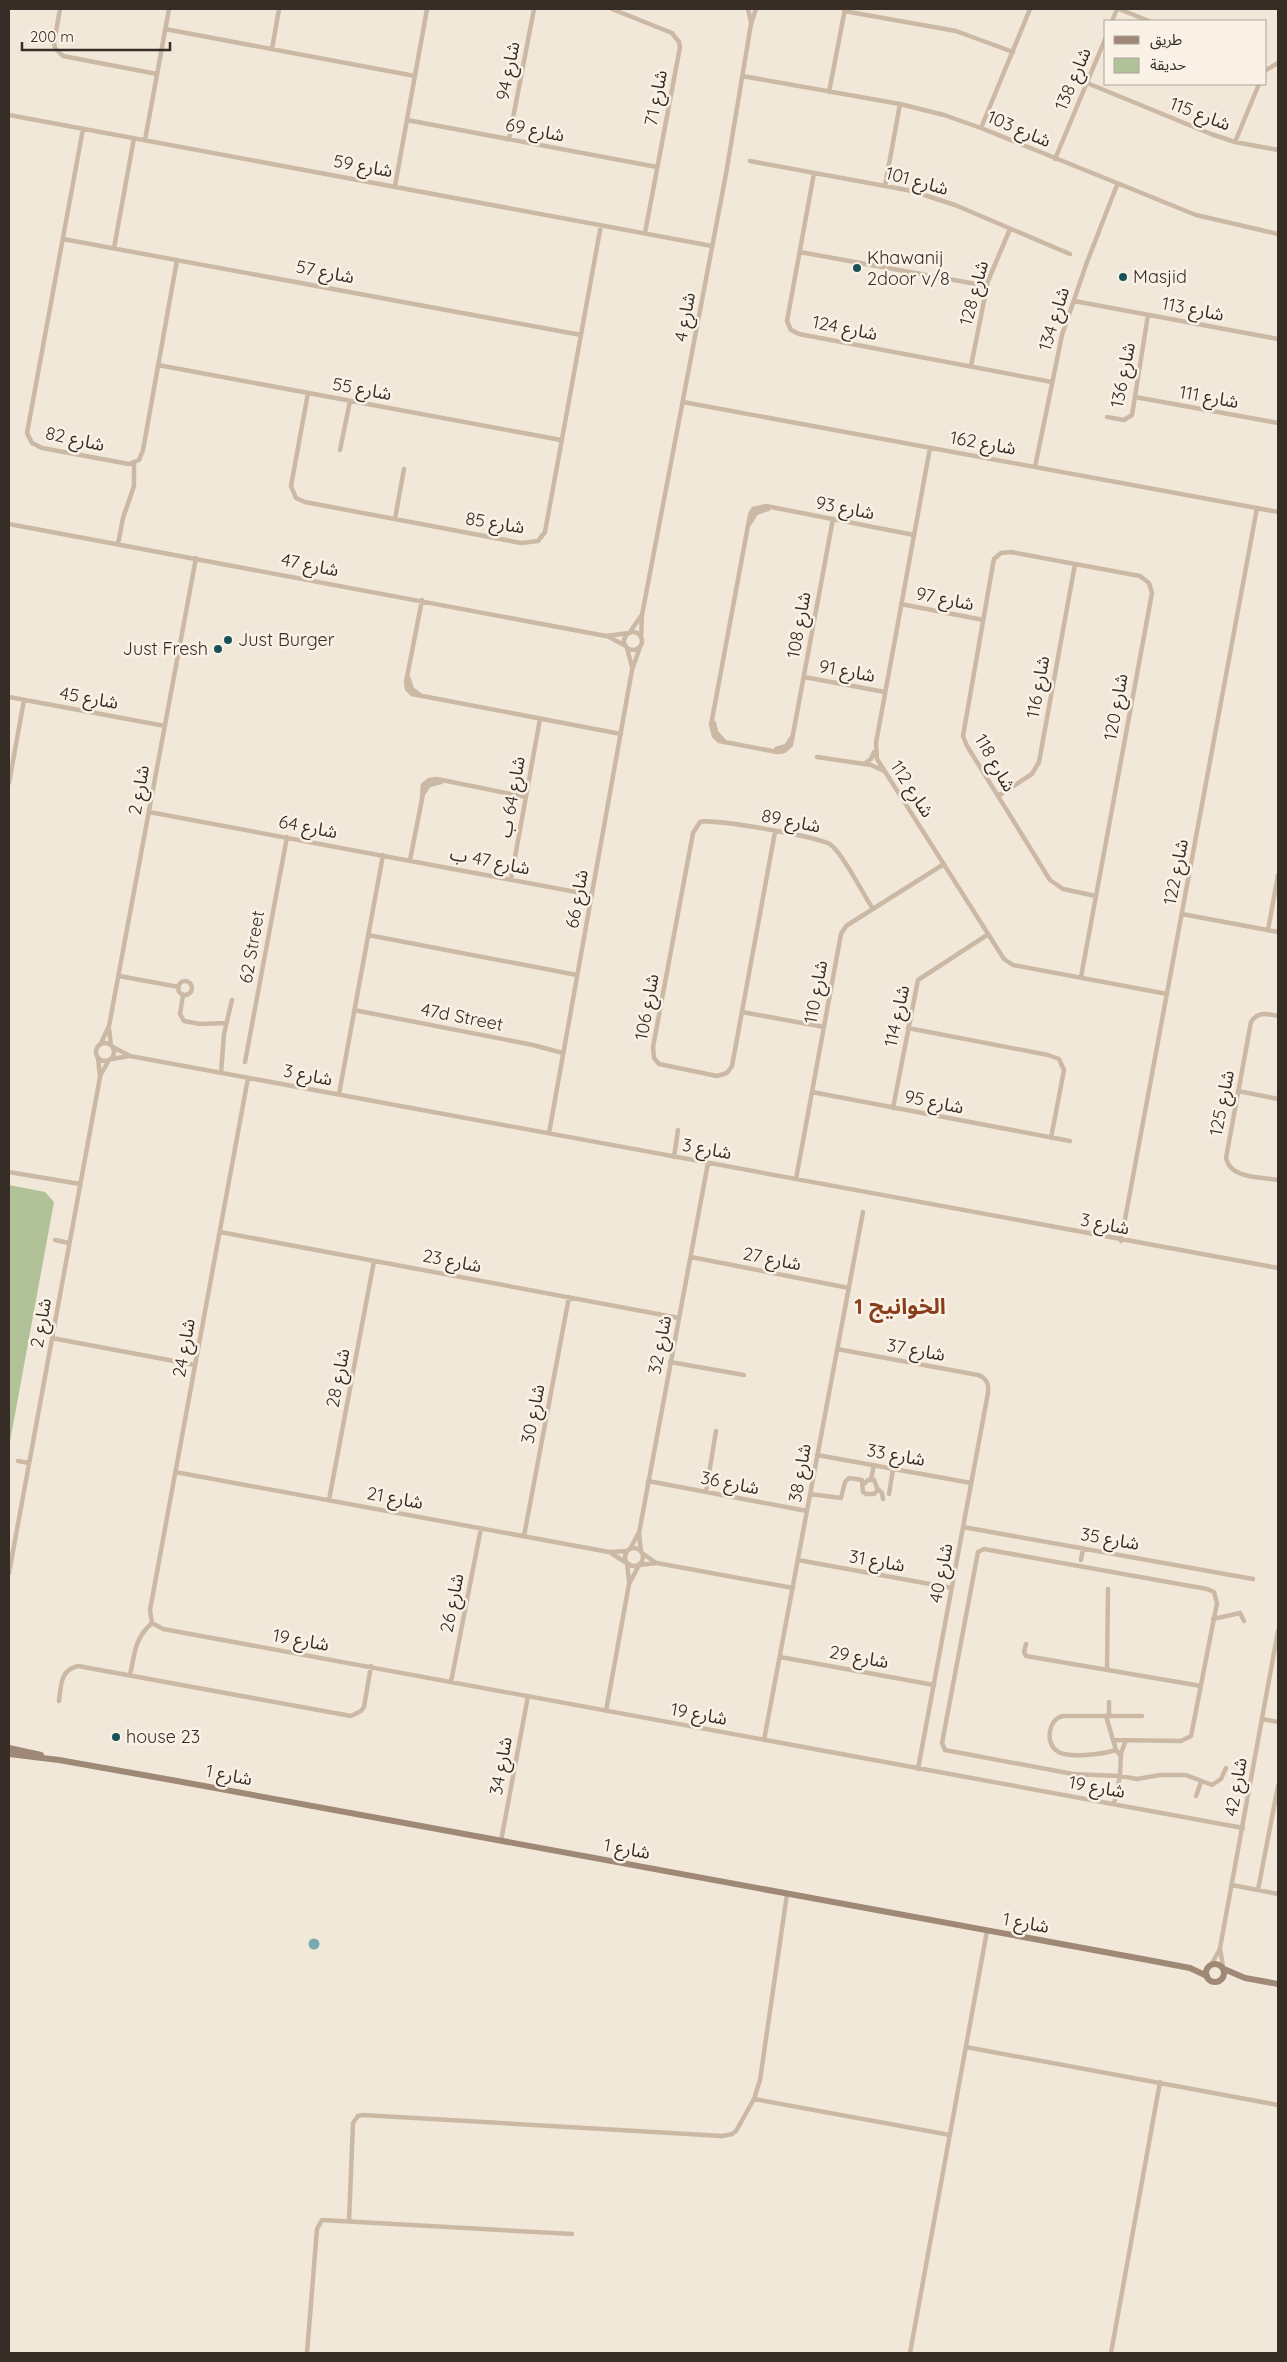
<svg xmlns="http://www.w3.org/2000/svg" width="1287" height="2362" font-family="Quicksand,'Noto Sans Arabic',sans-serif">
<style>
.green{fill:#b1c299}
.water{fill:#77aab1}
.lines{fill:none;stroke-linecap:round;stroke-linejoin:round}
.street{stroke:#cbb9a5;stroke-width:4.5}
.secondary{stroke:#9f8876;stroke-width:6}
.poi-dot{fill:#1a5159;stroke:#faf2e6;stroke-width:2}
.labels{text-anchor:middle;stroke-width:5;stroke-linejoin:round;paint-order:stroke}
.street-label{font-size:18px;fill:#362d27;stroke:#faf2e6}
.poi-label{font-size:18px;fill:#362d27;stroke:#faf2e6;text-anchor:start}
.district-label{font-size:22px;font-weight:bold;fill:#893d1c;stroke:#faf2e6}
</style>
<rect width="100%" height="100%" fill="#f2e8d9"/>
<path class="green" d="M 9,1185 L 45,1192 L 54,1202 L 9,1447 Z"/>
<path class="water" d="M308.5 1944a5.5 5.5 0 1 1 11 0a5.5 5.5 0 1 1-11 0Z"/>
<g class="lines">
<path class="street" d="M 60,9 L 54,43 L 55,48 L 63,56 L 157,74
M 612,9 L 672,33 L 679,42 L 680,47 L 645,233
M 748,9 L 751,22
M 1119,9 L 1149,21
M 844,11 L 956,31 L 1013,52
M 1112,21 L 1117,9
M 165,29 L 415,76
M 272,49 L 279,9
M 1266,70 L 1278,63
M 742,76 L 900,104 L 944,115 L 981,128 L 1196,215 L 1278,234
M 1087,83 L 1211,134 L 1235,142 L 1278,150
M 829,92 L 845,9
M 9,115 L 712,246
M 407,120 L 657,167
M 981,128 L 1030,9
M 83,129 L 27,433 L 32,443 L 42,448 L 129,464 L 139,460 L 143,450 L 177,260
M 509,139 L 534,9
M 145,140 L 169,9
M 1235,142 L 1259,84
M 1055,159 L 1106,37
M 750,161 L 912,191 L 955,205 L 1070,254
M 814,173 L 787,321 L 791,330 L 799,334 L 1052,382
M 395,186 L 427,9
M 885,186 L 900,104
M 63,239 L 581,335
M 114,248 L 134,138
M 800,252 L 987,286
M 1074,301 L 1278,339
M 158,365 L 561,440
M 971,366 L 988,281 L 1010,229
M 308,393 L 291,486 L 296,498 L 305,502 L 521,543 L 538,541 L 545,532 L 601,225
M 1135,397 L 1278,423
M 683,402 L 1278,512
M 1107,417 L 1124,420 L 1132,415 L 1148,315
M 930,448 L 876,743 L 877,759 L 1004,959 L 1013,965 L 1167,994
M 340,450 L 350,401
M 1035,467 L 1062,335 L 1087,262 L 1117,185
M 395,519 L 404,469
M 833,519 L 791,745 L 784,751 L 777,752 L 719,741 L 714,736 L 711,725 L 750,515 L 753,509 L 766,506 L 914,535
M 750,523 L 756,513 L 768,509
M 9,524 L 606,636 L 629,633
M 118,544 L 123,518 L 134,486 L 134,463
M 422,600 L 406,682 L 407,689 L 412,694 L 621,734
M 901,604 L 983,620
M 630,632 L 641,616
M624 641a9 9 0 1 1 18 0a9 9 0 1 1-18 0Z
M 609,637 L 626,646
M 641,637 L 642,615 L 726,174 L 751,24 L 756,9
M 627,648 L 632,667
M 408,677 L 412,689 L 420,695
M 804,677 L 885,692
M 9,697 L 165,726
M 714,723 L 716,732 L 724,741
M 776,749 L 786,746 L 792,737
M 817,757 L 871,765 L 884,771
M 864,764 L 871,759 L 874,752
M 9,783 L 24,700
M 998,796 L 1032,774 L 1039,762 L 1075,564
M 422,797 L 423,785 L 429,780 L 437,779 L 526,797
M 149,812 L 592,895
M 775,832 L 732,1066 L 727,1073 L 717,1076 L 659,1064 L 654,1058 L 653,1047 L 693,833 L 700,822 C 709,818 823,837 831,845 C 843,854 863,894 873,909
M 410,860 L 423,794 L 429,785 L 441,782
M 511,879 L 540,719
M 1182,914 L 1278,932
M 1268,930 L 1278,875
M 368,935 L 577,975
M 119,976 L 179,987
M 1081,977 L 1152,593 L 1149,583 L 1140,576 L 1011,552 L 1001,553 L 994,559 L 993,564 L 963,736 L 967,746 L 1050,880 L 1063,889 L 1096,896
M178 988a7 7 0 1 1 14 0a7 7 0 1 1-14 0Z
M 183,995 L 180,1014 L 184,1021 L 200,1024 L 226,1023
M 354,1010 L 533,1045 L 563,1053
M 742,1012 L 824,1027
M 1278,1016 C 1267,1014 1258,1011 1251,1022 L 1226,1158 C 1230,1179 1261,1177 1278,1180
M 908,1028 L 1048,1055 L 1059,1059 L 1064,1070 L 1051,1138
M 109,1029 L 111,1045
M96 1052a9 9 0 1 1 18 0a9 9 0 1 1-18 0Z
M 101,1043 L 109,1026 L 196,558
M 113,1047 L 130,1056 L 1278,1268
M 112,1059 L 129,1056
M 245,1062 L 287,837
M 221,1073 L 224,1034 L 232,1000
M 100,1076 L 109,1060
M 1238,1091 L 1278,1099
M 812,1092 L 1070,1141
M 339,1094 L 383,855
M 893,1108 L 918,980 L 987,935
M 549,1133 L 632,670 L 640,647
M 674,1157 L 678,1130
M 9,1172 L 80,1184
M 796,1179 L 841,934 L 846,926 L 944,864
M 220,1232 L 679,1318
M 55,1240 L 69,1243
M 1121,1241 L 1257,508
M 691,1257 L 849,1288
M 52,1338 L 195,1365
M 837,1349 L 978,1375 C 987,1378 989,1384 988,1393 L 918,1769
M 670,1362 L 744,1375
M 817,1455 L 971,1483
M 18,1461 L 29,1463
M 175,1472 L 609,1552 L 627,1551
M 871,1479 L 874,1465
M 648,1481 L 807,1511
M 878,1489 L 882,1493 L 883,1499
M 706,1492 L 716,1431
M 810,1494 L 841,1498 L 845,1482 L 849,1478 L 862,1480 L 863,1492 L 866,1494 L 874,1494 L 878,1490 L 874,1480 L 868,1480 L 864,1484
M 889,1494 L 893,1469
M 329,1500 L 374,1261
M 963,1527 L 1253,1579
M 524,1536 L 569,1297
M625 1557a9 9 0 1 1 18 0a9 9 0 1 1-18 0Z
M 630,1549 L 638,1534
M 641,1552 L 639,1533 L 708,1163
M 611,1553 L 625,1562
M 642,1553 L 656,1563
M 798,1560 L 952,1588
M 1081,1560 L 1083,1548
M 627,1564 L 629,1581
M 639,1565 L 657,1563 L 793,1588
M 9,1573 L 100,1077 L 98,1058
M 1213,1619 L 1240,1613 L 1244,1621
M 152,1623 L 163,1629 L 1243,1828
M 152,1623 L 150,1610 L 248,1078
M 1026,1644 L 1024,1652 L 1026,1656 L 1201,1686
M 780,1657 L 934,1685
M 1107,1670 L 1108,1589
M 130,1675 C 135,1653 134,1639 152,1623
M 451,1682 L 481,1528
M 59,1701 C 61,1686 60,1670 78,1666 L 351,1716 L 361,1711 L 364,1707 L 371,1666
M 1109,1702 L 1109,1716
M 606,1711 L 629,1584 L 639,1565
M 1106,1716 L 1116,1750 L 1121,1756
M 1262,1719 L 1278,1722
M 764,1740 L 863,1212
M 1114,1740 L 1181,1741 L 1191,1736 L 1217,1603 L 1214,1592 L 1207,1589 L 984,1549 L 978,1552 L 942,1743 L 945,1750 L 1073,1774 L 1120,1776 L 1137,1779 L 1160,1775 L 1186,1775 L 1212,1785 L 1221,1779 L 1226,1768
M 1116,1750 C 1104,1754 1067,1759 1057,1751 C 1045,1743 1048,1719 1063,1716 L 1142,1716
M 1196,1796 L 1201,1782
M 1114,1804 L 1120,1776 L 1121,1753 L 1126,1740
M 501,1841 L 528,1696
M 1232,1885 L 1278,1894
M 1258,1890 L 1278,1786
M 1211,1965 L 1220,1949
M 1223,1967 L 1220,1948 L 1278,1631
M 966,2047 L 1278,2105
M 754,2099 L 950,2135
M 349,2221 L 353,2123 L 358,2116 L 363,2115 L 722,2136 L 732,2134 L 736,2131 L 754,2099 L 760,2080 L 787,1894
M 307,2353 L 317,2229 L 322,2220 L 572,2234
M 910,2353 L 987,1931
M 1111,2353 L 1160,2082"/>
<path class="secondary" d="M 9,1748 L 41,1755
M 9,1754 L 59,1760 L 177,1781 L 1148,1960 L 1190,1968 L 1207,1976
M1206 1973a9 9 0 1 1 18 0a9 9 0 1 1-18 0Z
M 1224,1969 L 1245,1978 L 1278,1984"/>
</g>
<g class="poi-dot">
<circle cx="857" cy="268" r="5"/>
<circle cx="1123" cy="277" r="5"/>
<circle cx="228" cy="640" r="5"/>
<circle cx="218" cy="649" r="5"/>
<circle cx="116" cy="1737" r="5"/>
</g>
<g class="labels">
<g class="street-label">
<text transform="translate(508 71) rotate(-79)" y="6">شارع 94</text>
<text transform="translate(1073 79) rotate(-67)" y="6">شارع 138</text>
<text transform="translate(656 98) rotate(-79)" y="6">شارع 71</text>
<text transform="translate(1200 114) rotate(21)" y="6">شارع 115</text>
<text transform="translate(1019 129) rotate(23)" y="6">شارع 103</text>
<text transform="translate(535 130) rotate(11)" y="6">شارع 69</text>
<text transform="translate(363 166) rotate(10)" y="6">شارع 59</text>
<text transform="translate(917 181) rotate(15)" y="6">شارع 101</text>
<text transform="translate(325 272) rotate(11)" y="6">شارع 57</text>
<text transform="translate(974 293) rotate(-75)" y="6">شارع 128</text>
<text transform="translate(1193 309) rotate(11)" y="6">شارع 113</text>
<text transform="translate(685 317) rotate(-80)" y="6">شارع 4</text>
<text transform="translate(1054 319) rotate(-73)" y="6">شارع 134</text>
<text transform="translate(845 328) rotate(11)" y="6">شارع 124</text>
<text transform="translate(1123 375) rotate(-79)" y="6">شارع 136</text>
<text transform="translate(362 389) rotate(10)" y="6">شارع 55</text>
<text transform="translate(1209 397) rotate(10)" y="6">شارع 111</text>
<text transform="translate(75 439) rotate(12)" y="6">شارع 82</text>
<text transform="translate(983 443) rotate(10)" y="6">شارع 162</text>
<text transform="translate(845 508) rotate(11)" y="6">شارع 93</text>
<text transform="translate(495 523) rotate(9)" y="6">شارع 85</text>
<text transform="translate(310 565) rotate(11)" y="6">شارع 47</text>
<text transform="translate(945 599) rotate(11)" y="6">شارع 97</text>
<text transform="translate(799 625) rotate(-80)" y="6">شارع 108</text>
<text transform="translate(847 671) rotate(10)" y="6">شارع 91</text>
<text transform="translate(1038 687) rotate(-80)" y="6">شارع 116</text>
<text transform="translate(89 698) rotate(10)" y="6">شارع 45</text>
<text transform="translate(1116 707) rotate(-80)" y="6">شارع 120</text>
<text transform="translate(995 763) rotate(60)" y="6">شارع 118</text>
<text transform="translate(912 789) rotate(57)" y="6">شارع 112</text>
<text transform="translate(139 790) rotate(-80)" y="6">شارع 2</text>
<text transform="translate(512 797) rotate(-80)" y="6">شارع 64 ب</text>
<text transform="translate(791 821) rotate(11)" y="6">شارع 89</text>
<text transform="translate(308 827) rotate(11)" y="6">شارع 64</text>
<text transform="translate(490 861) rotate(11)" y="6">شارع 47 ب</text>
<text transform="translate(1176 872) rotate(-79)" y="6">شارع 122</text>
<text transform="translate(577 899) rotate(-80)" y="6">شارع 66</text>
<text transform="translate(252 947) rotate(-80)" y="6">62 Street</text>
<text transform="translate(816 992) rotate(-80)" y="6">شارع 110</text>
<text transform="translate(647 1007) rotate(-80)" y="6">شارع 106</text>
<text transform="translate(897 1016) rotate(-78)" y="6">شارع 114</text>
<text transform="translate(462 1017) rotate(11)" y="6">47d Street</text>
<text transform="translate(308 1075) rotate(11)" y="6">شارع 3</text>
<text transform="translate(934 1102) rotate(11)" y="6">شارع 95</text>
<text transform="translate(1222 1103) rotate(-79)" y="6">شارع 125</text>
<text transform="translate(707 1149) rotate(10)" y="6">شارع 3</text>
<text transform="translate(1105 1224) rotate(11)" y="6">شارع 3</text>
<text transform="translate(772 1259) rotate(11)" y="6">شارع 27</text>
<text transform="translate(452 1261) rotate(11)" y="6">شارع 23</text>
<text transform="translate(41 1323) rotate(-80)" y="6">شارع 2</text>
<text transform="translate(660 1345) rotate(-79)" y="6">شارع 32</text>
<text transform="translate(184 1348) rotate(-80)" y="6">شارع 24</text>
<text transform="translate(916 1350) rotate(10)" y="6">شارع 37</text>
<text transform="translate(338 1378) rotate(-79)" y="6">شارع 28</text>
<text transform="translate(533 1414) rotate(-79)" y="6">شارع 30</text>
<text transform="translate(896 1455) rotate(10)" y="6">شارع 33</text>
<text transform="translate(800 1473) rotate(-80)" y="6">شارع 38</text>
<text transform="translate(730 1483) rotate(11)" y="6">شارع 36</text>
<text transform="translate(395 1498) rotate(10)" y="6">شارع 21</text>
<text transform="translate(1110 1539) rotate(10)" y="6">شارع 35</text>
<text transform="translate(877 1561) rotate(10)" y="6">شارع 31</text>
<text transform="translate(941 1573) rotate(-79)" y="6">شارع 40</text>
<text transform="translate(452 1603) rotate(-79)" y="6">شارع 26</text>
<text transform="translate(301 1640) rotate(10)" y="6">شارع 19</text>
<text transform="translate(859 1657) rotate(10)" y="6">شارع 29</text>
<text transform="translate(699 1714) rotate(10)" y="6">شارع 19</text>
<text transform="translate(501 1766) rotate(-80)" y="6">شارع 34</text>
<text transform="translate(229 1775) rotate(11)" y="6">شارع 1</text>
<text transform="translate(1097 1787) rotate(10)" y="6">شارع 19</text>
<text transform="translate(1236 1787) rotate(-80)" y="6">شارع 42</text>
<text transform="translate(627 1849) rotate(10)" y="6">شارع 1</text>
<text transform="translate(1026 1923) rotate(10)" y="6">شارع 1</text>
</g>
<g class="poi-label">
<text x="867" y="264">Khawanij<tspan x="867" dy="21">2door v/8</tspan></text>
<text x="1133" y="283">Masjid</text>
<text x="238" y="646">Just Burger</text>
<text x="208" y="655" text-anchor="end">Just Fresh</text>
<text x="126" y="1743">house 23</text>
</g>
<g class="district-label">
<text x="900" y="1314">الخوانيج 1</text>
</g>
</g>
<rect width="1287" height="2362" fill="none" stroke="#362d27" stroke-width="20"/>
<rect x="1104" y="20" width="162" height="65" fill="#faf2e6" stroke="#aca39a"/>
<rect x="1114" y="36" width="25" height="8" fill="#9f8876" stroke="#aca39a"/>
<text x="1150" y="45" font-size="15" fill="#362d27">طريق</text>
<rect x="1114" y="58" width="25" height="15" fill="#b1c299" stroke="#aca39a"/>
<text x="1150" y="70" font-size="15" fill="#362d27">حديقة</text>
<path d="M22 42v8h148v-8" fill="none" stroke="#362d27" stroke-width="2.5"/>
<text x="30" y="42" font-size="15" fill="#362d27" stroke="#faf2e6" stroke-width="4" paint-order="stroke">200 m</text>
</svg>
